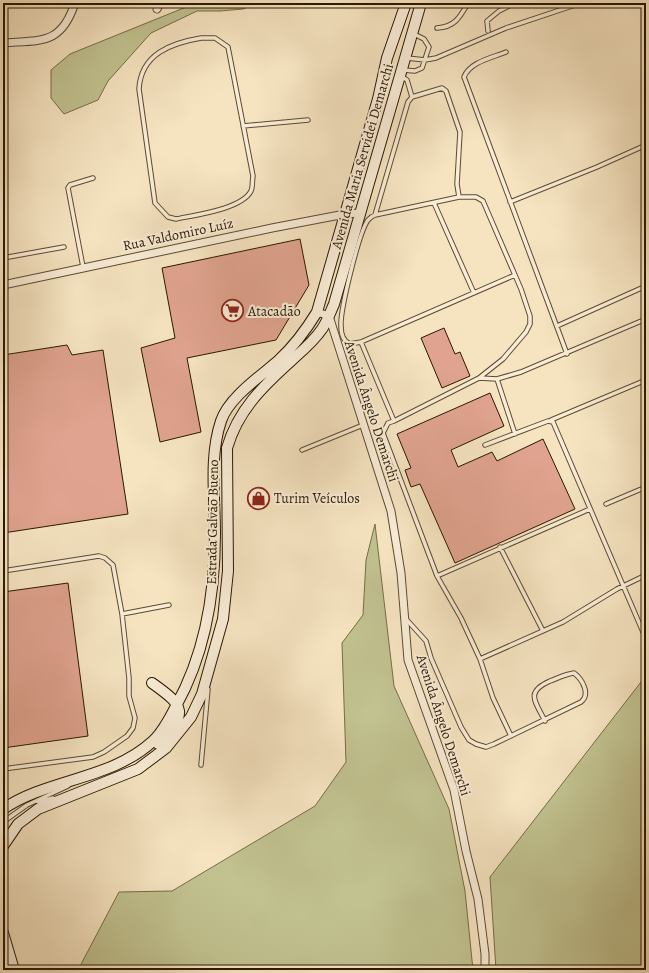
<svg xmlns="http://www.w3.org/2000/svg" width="649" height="973" font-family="Alegreya,serif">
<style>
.green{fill:#c1c290;stroke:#756d48}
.building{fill:#e0a38f;stroke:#291800}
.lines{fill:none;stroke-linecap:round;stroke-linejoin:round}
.service-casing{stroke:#5c4b30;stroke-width:5.5}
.minor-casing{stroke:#5c4b30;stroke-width:9}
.secondary-casing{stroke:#291800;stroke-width:12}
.service{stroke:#f9edd7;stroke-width:3.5}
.minor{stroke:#f9edd7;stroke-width:7}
.secondary{stroke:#f9edd7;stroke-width:10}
.labels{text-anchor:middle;stroke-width:4;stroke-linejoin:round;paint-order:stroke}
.street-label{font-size:14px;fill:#291800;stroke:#f9edd7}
.poi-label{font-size:14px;fill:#291800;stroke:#f9edd7;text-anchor:start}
</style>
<rect width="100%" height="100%" fill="#f6e4c1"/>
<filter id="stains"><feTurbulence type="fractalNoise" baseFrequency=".005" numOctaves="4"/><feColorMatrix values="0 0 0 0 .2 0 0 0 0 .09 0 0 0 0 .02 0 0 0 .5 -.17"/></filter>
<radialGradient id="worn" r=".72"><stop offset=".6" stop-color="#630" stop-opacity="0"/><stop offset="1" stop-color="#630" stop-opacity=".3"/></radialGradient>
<path class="green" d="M 196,3 L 258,3 L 243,9 L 220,11 L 197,11 L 151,33 L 108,81 L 98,100 L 64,114 L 51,98 L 51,70 L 70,54 Z
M 375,524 L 394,686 L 449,809 L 465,891 L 473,970 L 78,970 L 119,892 L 172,891 L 315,806 L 346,762 L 342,643 L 363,615 L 366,560 Z
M 646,680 L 646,970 L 496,970 L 490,877 L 641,682 Z"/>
<path class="building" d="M 300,239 L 309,285 L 276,340 L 187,358 L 201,432 L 160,442 L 141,348 L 175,338 L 162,268 Z
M 444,328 L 455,354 L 460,352 L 470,376 L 442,388 L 421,338 Z
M 67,345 L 72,355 L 103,350 L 128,514 L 3,533 L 3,355 Z
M 490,393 L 504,426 L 451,450 L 458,467 L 492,452 L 497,461 L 543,439 L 575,509 L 455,563 L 420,484 L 411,487 L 405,470 L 411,468 L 397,434 Z
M 68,583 L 88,736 L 3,748 L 3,592 Z"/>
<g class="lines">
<defs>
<path id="service" d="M 437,28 C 455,27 460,17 468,3
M 488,31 L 487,21 L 499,11 L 515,3
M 201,38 L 215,38 L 228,47 L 253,176 C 252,181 253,187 251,191 C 242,209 195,215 176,219 L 168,217 L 155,203 L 139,89 C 141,54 171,43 201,38 Z
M 506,52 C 491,58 470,62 464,77 L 567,354
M 407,58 L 425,60 L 436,58 L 506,28 L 581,3
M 403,70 L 415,71 L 422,68 L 429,47 L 424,39 L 412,33
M 401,76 L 407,80 L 412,97
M 243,126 L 308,120
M 510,202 L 597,167 L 646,145
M 434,203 L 474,293
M 375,215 L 408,102 L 412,97 L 442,88 L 446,91 L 460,132 L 457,184 L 459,197
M 3,258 L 64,247
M 83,267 L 68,188 L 70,185 L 93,178
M 557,326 L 646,286
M 361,342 L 394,421 L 388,423 L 383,433 L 437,576 L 461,618 L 480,659 L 493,698 L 511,736
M 479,378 L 497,379 L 521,372 L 646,319
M 497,379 L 515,434
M 551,420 L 646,380
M 394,421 L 479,378 L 503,359 L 526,332 L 530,324 L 530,316 L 521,289 L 483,201 L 476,197 L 459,197 L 375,215 C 372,216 370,218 368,220 C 359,232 340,310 341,326 C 341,333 343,341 350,344 L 361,342 L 515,275
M 485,445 L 548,421 L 553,422 L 646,639
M 302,450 L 363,425
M 606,504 L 646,487
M 500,547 L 543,631
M 3,571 L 99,556 L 105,558 L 113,565 L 122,614 L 129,678 L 129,696 L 135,718 L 133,728 L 127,736 L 104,752 L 93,757 L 3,769
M 437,576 L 590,509
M 122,614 L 169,605
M 406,619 L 426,641 L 431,658 L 461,727 L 469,740 L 476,744 L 486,747 L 494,744 L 581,702 C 591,694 582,679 574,673 C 566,674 558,678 550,681 C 525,692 535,701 545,721
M 480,659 L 563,622 L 617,589 L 646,575
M 201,765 L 208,689
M 38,802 L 53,798
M 3,822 L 27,805 L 68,786"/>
<path id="minor" d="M 157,9 L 160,3
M 3,43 C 42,40 61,45 75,3
M 3,285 L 272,228 L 345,214 L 360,213
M 317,312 L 329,316 L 391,511 L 401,573 L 408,660 L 454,790 L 466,851 L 478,899 L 485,954 L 485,970"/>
<path id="secondary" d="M 152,683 C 186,707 188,713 158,744
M 3,809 C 49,778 111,780 153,741 C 163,732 170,718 176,706 C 205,654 215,593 215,534 C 215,496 209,457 221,421 C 229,397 261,376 279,360 C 294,346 306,330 317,312 L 378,99 L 387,58 L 406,3
M 3,846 L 18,824 L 38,809 L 138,769 L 166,748 L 191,717 L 202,694 L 223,619 L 228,571 L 227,448 C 238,410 263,386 292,360 C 302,351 314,341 322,329 C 327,322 330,313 334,304 L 421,3
M 3,933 L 14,970"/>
</defs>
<use href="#service" class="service-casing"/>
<use href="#minor" class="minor-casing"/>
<use href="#secondary" class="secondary-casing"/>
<use href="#service" class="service"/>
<use href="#minor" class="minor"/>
<use href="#secondary" class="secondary"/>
</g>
<defs>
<symbol id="supermarket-ring" viewBox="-11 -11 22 22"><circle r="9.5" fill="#f9edd7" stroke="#8f2418" stroke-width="1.5"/><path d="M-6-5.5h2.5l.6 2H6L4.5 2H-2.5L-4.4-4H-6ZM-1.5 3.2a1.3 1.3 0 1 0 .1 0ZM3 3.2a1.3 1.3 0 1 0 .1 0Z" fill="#8f2418"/></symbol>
<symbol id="shop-ring" viewBox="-11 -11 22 22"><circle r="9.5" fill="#f9edd7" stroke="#8f2418" stroke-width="1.5"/><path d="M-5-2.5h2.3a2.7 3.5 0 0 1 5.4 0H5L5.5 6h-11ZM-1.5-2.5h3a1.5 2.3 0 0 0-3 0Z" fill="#8f2418"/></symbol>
</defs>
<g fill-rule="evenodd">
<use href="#supermarket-ring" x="220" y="298" width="25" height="25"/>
<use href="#shop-ring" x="246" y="486" width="25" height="25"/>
</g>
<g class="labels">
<g class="street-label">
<text transform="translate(362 156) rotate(-74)" y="5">Avenida Maria Servidei Demarchi</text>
<text transform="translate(178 234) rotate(-12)" y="5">Rua Valdomiro Luíz</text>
<text transform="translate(372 411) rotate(72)" y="5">Avenida Ângelo Demarchi</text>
<text transform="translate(212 522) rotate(-89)" y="5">Estrada Galvão Bueno</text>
<text transform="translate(444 725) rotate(72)" y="5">Avenida Ângelo Demarchi</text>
</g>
<g class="poi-label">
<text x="248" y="316">Atacadão</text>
<text x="274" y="503">Turim Veículos</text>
</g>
</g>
<rect width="649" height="973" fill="none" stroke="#f6e4c1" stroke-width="16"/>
<rect x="4" y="4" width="641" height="965" fill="none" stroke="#291800" stroke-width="2"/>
<rect x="8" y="8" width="633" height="957" fill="none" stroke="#291800"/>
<rect width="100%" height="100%" filter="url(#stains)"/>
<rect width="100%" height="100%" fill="url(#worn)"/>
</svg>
